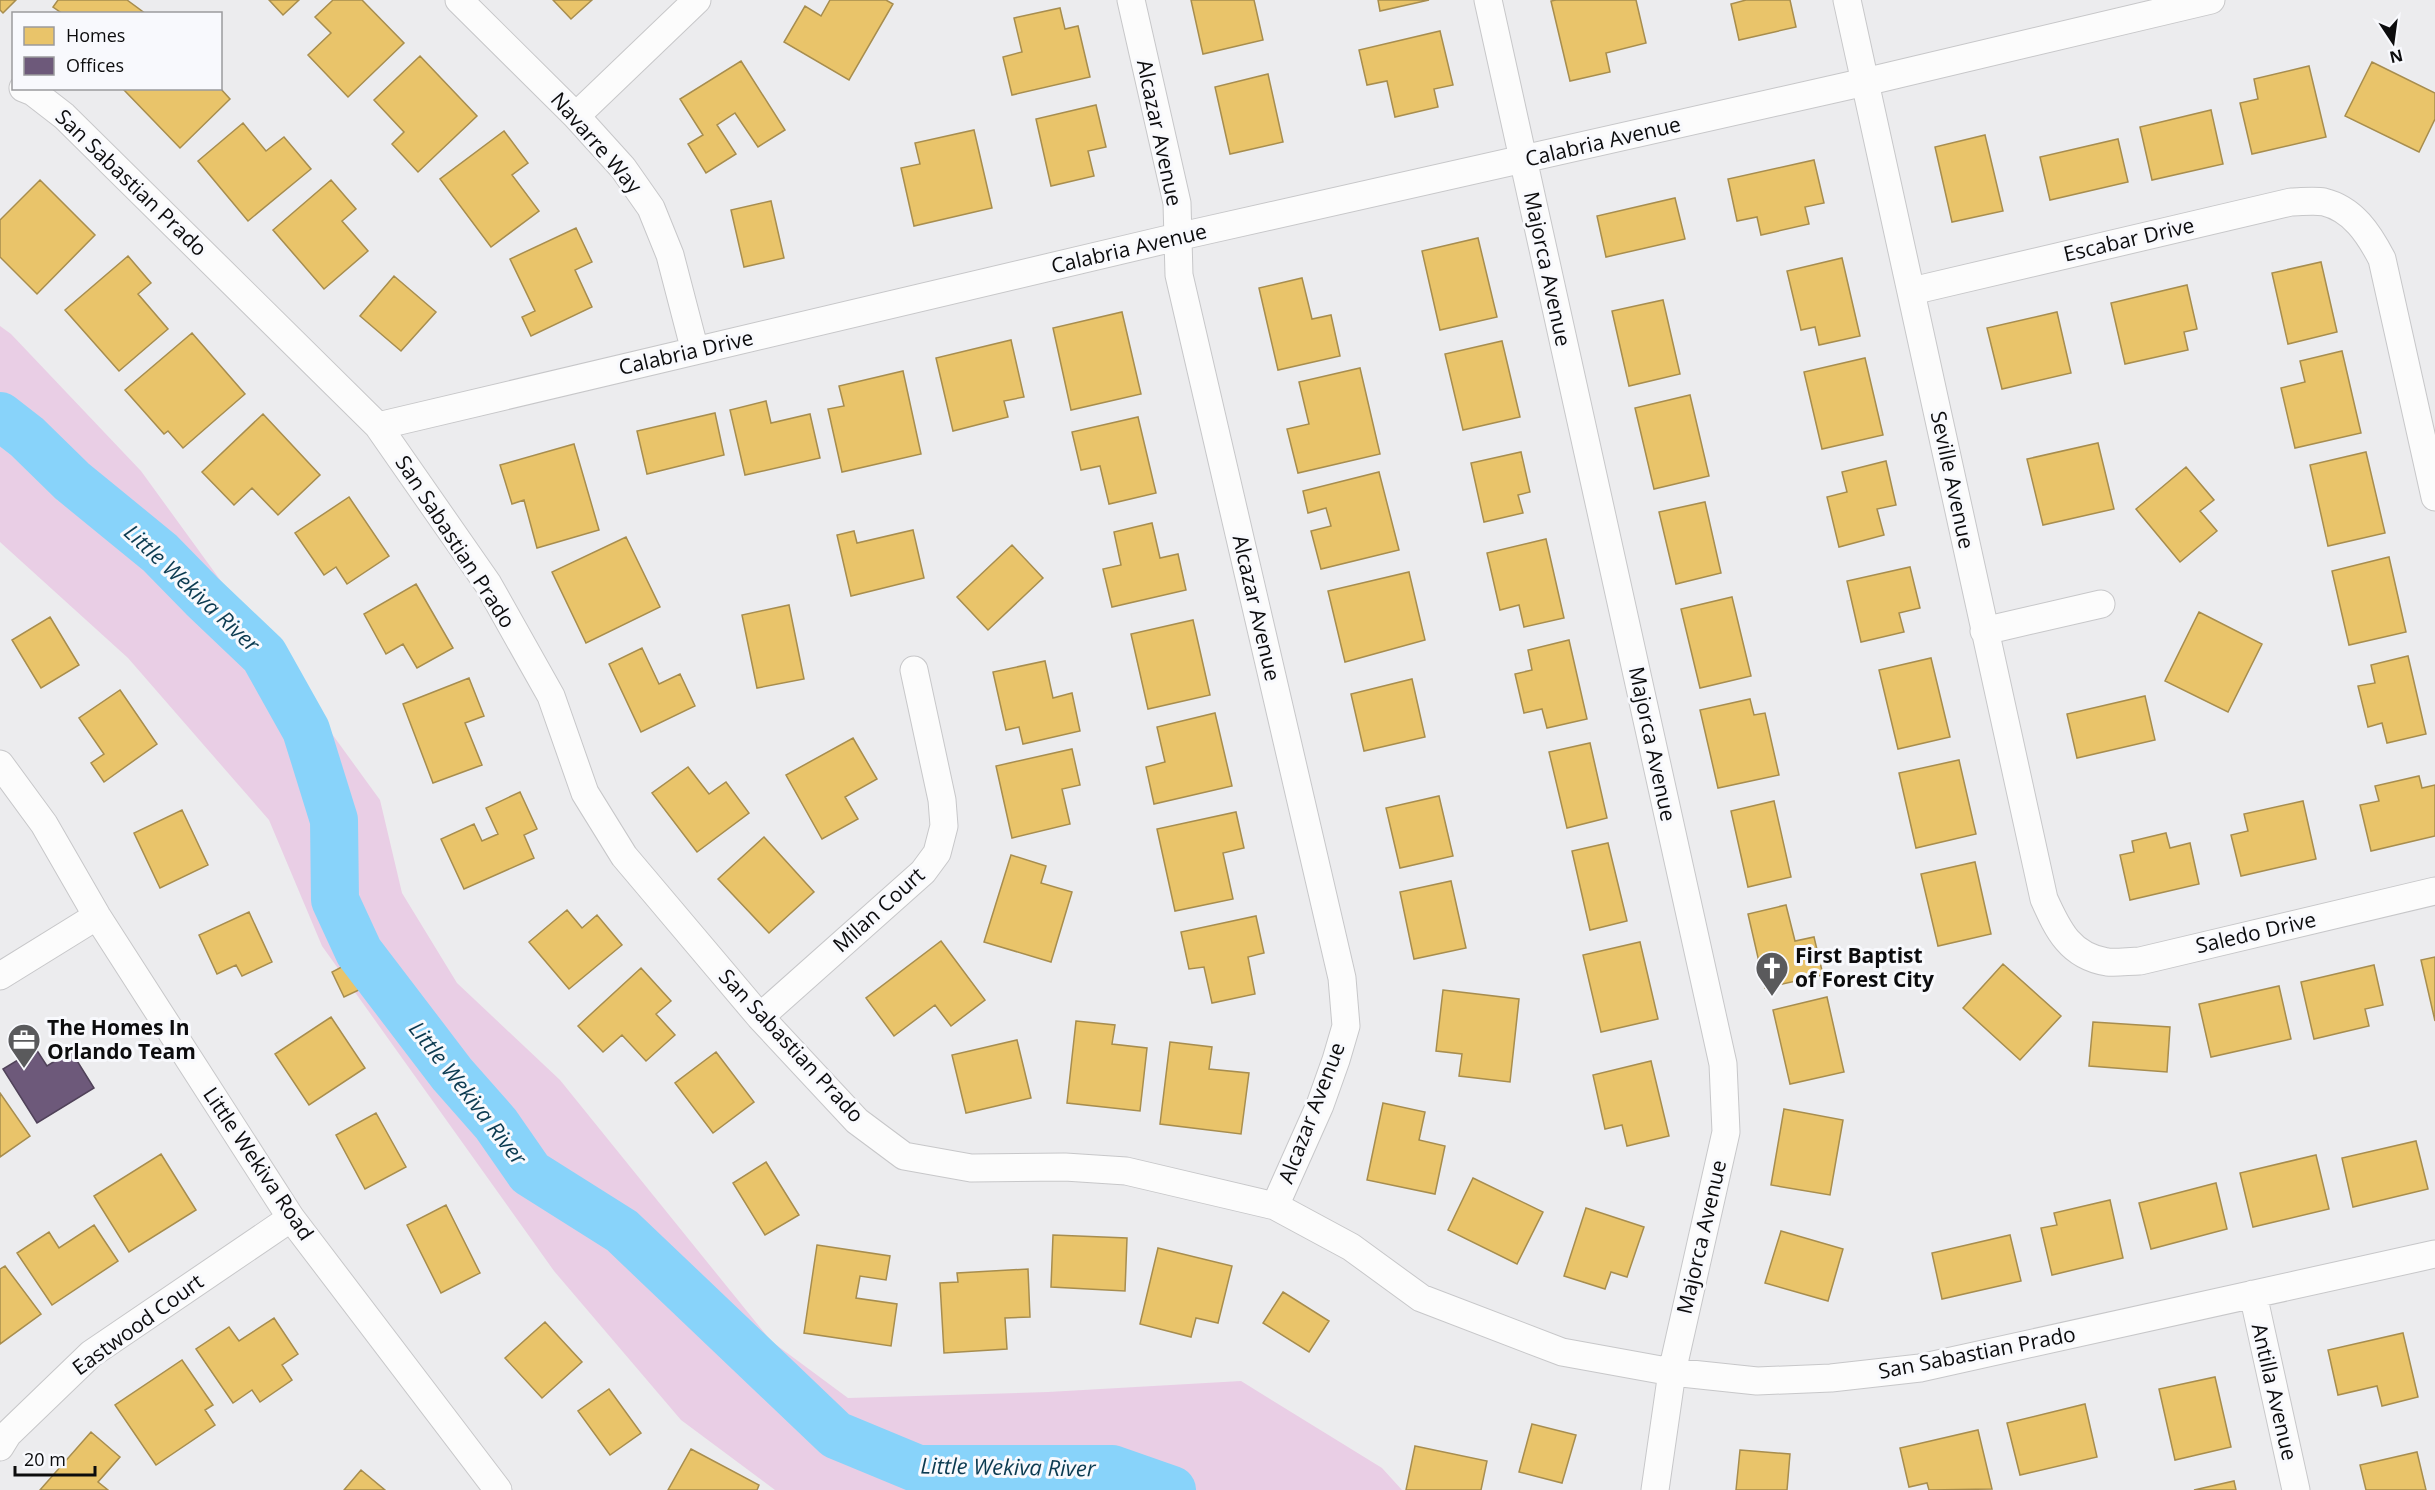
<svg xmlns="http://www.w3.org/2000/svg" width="2435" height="1490" font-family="'Open Sans',sans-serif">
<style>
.green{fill:#e9cee5}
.homes{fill:#e9c46a;stroke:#a78d4e;stroke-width:1.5}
.offices{fill:#6d597a;stroke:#504259;stroke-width:1.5}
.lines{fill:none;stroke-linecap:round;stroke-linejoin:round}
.river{stroke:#88d3fa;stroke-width:48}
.minor-casing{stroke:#c7c7c9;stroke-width:29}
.minor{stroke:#fcfcfc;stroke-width:27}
.labels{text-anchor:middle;stroke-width:6;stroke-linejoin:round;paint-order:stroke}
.street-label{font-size:21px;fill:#0c0c0d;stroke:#f8f9fd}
.poi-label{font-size:21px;font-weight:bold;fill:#0c0c0d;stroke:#f8f9fd;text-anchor:start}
.water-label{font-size:22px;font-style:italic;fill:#0c3b51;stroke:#f8f9fd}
</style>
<rect width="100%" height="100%" fill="#ececee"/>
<path class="green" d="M 0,326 L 11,334 L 141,471 L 380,800 L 402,893 L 457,983 L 560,1080 L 771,1341 L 848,1398 L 1048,1392 L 1241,1381 L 1382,1468 L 1402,1490 L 775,1490 L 681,1420 L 554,1271 L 322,946 L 269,820 L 128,658 L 0,542 Z"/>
<path class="homes" d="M 0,0 L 16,0 L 3,13 L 0,10 Z
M 58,0 L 127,0 L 146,14 L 63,14 L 53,7 Z
M 269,0 L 299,0 L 283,15 Z
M 333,0 L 362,0 L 404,43 L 348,97 L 308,55 L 331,33 L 315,17 Z
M 553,0 L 592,0 L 571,19 Z
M 830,0 L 886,0 L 893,4 L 849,80 L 784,42 L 805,6 L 821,16 Z
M 1191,0 L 1254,0 L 1263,40 L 1203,54 Z
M 1378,0 L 1429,0 L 1380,11 Z
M 1556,0 L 1636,0 L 1646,43 L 1606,53 L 1610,72 L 1570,81 L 1551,1 Z
M 1746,0 L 1790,0 L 1796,27 L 1739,40 L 1731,4 Z
M 1060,8 L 1065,29 L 1078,26 L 1090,77 L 1012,95 L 1003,57 L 1022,52 L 1014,18 Z
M 1440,31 L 1453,85 L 1434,89 L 1438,107 L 1395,117 L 1387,81 L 1367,85 L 1359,50 Z
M 420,56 L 477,116 L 418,172 L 392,144 L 404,132 L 374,100 Z
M 741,61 L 785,130 L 758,147 L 735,113 L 717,125 L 736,154 L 706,173 L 688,144 L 703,135 L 680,99 Z
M 2372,62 L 2435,93 L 2435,119 L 2419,152 L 2345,116 Z
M 2309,66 L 2326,137 L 2252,154 L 2240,103 L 2258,99 L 2254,79 Z
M 1268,74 L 1283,142 L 1230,154 L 1215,87 Z
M 126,88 L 220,88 L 230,99 L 180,148 L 124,90 Z
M 1096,105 L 1106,147 L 1088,151 L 1094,176 L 1051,186 L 1036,119 Z
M 2211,110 L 2223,164 L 2152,180 L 2140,127 Z
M 243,123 L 266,151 L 284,137 L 311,169 L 248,221 L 198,161 Z
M 974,130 L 992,208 L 914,226 L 901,168 L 920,164 L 915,143 Z
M 504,131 L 528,163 L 512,175 L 539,211 L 491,247 L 440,179 Z
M 1985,135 L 2003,211 L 1952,222 L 1935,147 Z
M 2118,139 L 2128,182 L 2050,200 L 2040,157 Z
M 1814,160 L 1824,203 L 1805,207 L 1809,224 L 1761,235 L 1757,217 L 1737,221 L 1728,179 Z
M 40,180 L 95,235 L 37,294 L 0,257 L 0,220 Z
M 331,180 L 356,209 L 342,221 L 368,251 L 324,289 L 273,230 Z
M 1675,198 L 1685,239 L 1606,257 L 1597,216 Z
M 771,201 L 784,258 L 744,267 L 731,210 Z
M 576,228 L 592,262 L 575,270 L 592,307 L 531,336 L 522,317 L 535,311 L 510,259 Z
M 1478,238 L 1497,317 L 1440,330 L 1422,251 Z
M 128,256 L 151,283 L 138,294 L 168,329 L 119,371 L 65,310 Z
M 1842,258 L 1860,336 L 1819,345 L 1815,327 L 1801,330 L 1787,271 Z
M 2321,262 L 2337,332 L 2288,344 L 2272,273 Z
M 394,276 L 436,312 L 401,351 L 360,316 Z
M 1302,278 L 1312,319 L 1331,315 L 1340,356 L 1278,370 L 1259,288 Z
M 2187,285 L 2197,329 L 2184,332 L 2188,350 L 2125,364 L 2111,303 Z
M 1663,300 L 1680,374 L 1629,386 L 1612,311 Z
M 1122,312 L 1141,394 L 1071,410 L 1053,328 Z
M 2057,312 L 2071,373 L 2002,389 L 1987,328 Z
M 192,333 L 245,394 L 183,448 L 168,431 L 164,434 L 125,390 Z
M 1011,340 L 1024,397 L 1004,401 L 1008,417 L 953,431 L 936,358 Z
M 1502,341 L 1520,417 L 1463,430 L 1445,354 Z
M 2342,351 L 2361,433 L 2295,448 L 2281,388 L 2305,382 L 2300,361 Z
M 1865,358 L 1883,435 L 1822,449 L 1804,372 Z
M 1360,368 L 1380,454 L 1298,473 L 1287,429 L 1309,424 L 1299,382 Z
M 903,371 L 921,454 L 842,472 L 828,409 L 844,406 L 839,386 Z
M 1690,395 L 1709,476 L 1654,489 L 1635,408 Z
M 766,401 L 771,423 L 810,414 L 820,458 L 745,475 L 730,410 Z
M 715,413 L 724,455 L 647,474 L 637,431 Z
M 263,414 L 320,475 L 278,515 L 252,488 L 234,505 L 202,472 Z
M 1138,417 L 1156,493 L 1109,504 L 1100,466 L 1081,470 L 1072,432 Z
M 2098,443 L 2114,509 L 2043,525 L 2027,459 Z
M 574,444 L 599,530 L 537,548 L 524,500 L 512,504 L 500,465 Z
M 1521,452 L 1530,492 L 1518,495 L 1523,513 L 1484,522 L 1471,463 Z
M 2366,452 L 2385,533 L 2328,546 L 2310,465 Z
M 1886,461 L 1896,505 L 1877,509 L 1884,535 L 1839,547 L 1827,497 L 1847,492 L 1842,472 Z
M 2186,467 L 2214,500 L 2200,511 L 2217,531 L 2180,562 L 2136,509 Z
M 1379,472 L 1399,550 L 1321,569 L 1311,531 L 1331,526 L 1326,508 L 1308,513 L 1303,491 Z
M 349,497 L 389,556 L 347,584 L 336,567 L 324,575 L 295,533 Z
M 1705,502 L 1721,573 L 1676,584 L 1659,512 Z
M 1152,523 L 1160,558 L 1178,554 L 1186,590 L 1112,607 L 1103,569 L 1121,565 L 1114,532 Z
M 913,530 L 924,578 L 851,596 L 837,535 L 854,531 L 857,543 Z
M 626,537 L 660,607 L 586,643 L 552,572 Z
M 1546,539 L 1564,618 L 1524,627 L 1519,605 L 1500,610 L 1487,553 Z
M 1012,545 L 1043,578 L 988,630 L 957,597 Z
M 2389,557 L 2406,632 L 2349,645 L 2332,571 Z
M 1910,567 L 1920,608 L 1899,613 L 1904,632 L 1861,642 L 1847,581 Z
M 1409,572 L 1425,640 L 1345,662 L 1328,591 Z
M 416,584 L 453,648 L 417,668 L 403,644 L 386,654 L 364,614 Z
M 1732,597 L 1751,676 L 1700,688 L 1681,609 Z
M 789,605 L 804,679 L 757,688 L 742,615 Z
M 2199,612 L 2262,644 L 2228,712 L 2165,681 Z
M 50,617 L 79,665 L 41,688 L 12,640 Z
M 1193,620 L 1210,695 L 1148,709 L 1131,634 Z
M 1569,640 L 1587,719 L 1547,728 L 1542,709 L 1524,713 L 1515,674 L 1532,670 L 1528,650 Z
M 642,648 L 659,684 L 680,674 L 695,706 L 641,732 L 609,664 Z
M 2408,656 L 2426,734 L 2387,743 L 2382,723 L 2368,727 L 2358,686 L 2375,683 L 2371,665 Z
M 1931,658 L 1950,737 L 1898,749 L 1879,670 Z
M 1045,661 L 1053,698 L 1072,693 L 1080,731 L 1023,744 L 1019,727 L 1006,730 L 993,672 Z
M 469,678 L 484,716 L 465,723 L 482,765 L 433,783 L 403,704 Z
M 1412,679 L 1425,737 L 1364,751 L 1351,694 Z
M 120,690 L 157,744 L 104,782 L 91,763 L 104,754 L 79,718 Z
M 2145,696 L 2155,740 L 2077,758 L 2067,714 Z
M 1750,699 L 1754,715 L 1765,713 L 1779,775 L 1718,788 L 1700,710 Z
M 1215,713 L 1232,786 L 1154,804 L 1146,767 L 1165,762 L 1157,727 Z
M 853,738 L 877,779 L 845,797 L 858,819 L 822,839 L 786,775 Z
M 1590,743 L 1607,818 L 1567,828 L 1549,752 Z
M 1072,749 L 1080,785 L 1062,789 L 1070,824 L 1012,838 L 996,766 Z
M 1959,760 L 1976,834 L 1916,848 L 1899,773 Z
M 688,767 L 709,794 L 726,782 L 749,813 L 697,852 L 652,793 Z
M 2419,776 L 2422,788 L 2435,785 L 2435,836 L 2371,851 L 2360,805 L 2379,801 L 2375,786 Z
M 520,792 L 537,829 L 524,835 L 534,858 L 464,889 L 441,839 L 474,824 L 482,841 L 498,834 L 486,808 Z
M 1439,796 L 1453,856 L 1400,868 L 1386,808 Z
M 1774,801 L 1791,877 L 1748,887 L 1731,811 Z
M 2303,801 L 2316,859 L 2241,876 L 2231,835 L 2248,831 L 2244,814 Z
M 182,810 L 208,865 L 160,888 L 134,833 Z
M 1236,812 L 1244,848 L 1223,853 L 1233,899 L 1175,911 L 1157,829 Z
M 2166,833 L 2170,848 L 2190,843 L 2199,884 L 2130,900 L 2120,855 L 2134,852 L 2132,841 Z
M 764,837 L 814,892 L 769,933 L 718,879 Z
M 1608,843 L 1627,921 L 1590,930 L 1572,851 Z
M 1011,855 L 1046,866 L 1041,883 L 1072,892 L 1051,962 L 984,942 Z
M 1975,862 L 1991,934 L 1938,946 L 1921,874 Z
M 1451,881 L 1466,948 L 1414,959 L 1400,892 Z
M 1786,905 L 1795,941 L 1814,937 L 1823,975 L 1765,988 L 1748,914 Z
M 567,910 L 582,928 L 597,915 L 622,945 L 569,989 L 529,942 Z
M 249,912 L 272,962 L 242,976 L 236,965 L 217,974 L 199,935 Z
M 1256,916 L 1264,953 L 1248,957 L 1255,994 L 1212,1003 L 1204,967 L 1189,969 L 1181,932 Z
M 941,941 L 985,1000 L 951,1026 L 935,1005 L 894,1036 L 866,998 Z
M 1640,942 L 1658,1019 L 1601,1032 L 1583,955 Z
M 366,954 L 380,980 L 344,997 L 332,972 Z
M 2435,957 L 2435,1021 L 2421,960 Z
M 2003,964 L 2061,1016 L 2020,1060 L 1963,1008 Z
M 2374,965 L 2383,1005 L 2365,1009 L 2369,1026 L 2314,1039 L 2301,982 Z
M 641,968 L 671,1001 L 656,1014 L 675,1035 L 646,1061 L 622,1035 L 603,1052 L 578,1026 Z
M 2279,986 L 2291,1039 L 2211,1057 L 2199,1004 Z
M 1443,990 L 1519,999 L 1510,1082 L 1459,1076 L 1462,1054 L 1436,1051 Z
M 1827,997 L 1844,1072 L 1790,1084 L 1773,1010 Z
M 331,1017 L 365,1068 L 309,1105 L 275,1054 Z
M 1076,1021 L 1115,1025 L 1112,1044 L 1147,1048 L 1140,1111 L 1067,1103 Z
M 2093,1022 L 2170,1027 L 2167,1072 L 2089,1066 Z
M 1017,1040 L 1031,1098 L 966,1113 L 952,1055 Z
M 1170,1042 L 1212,1047 L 1209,1069 L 1249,1073 L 1241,1134 L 1160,1124 Z
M 716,1052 L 754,1102 L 713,1133 L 675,1083 Z
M 1651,1061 L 1669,1136 L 1627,1146 L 1622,1125 L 1605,1129 L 1593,1075 Z
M 0,1093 L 30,1136 L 0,1157 Z
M 1383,1103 L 1425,1112 L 1419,1140 L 1445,1146 L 1435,1194 L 1367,1180 Z
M 1784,1109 L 1843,1120 L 1830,1195 L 1771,1185 Z
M 376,1113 L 406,1167 L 365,1189 L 336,1135 Z
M 2416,1141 L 2428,1189 L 2353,1207 L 2342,1158 Z
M 161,1154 L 196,1210 L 129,1252 L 94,1196 Z
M 2316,1155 L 2329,1209 L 2253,1227 L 2240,1173 Z
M 766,1162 L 799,1215 L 765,1235 L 733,1183 Z
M 1473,1178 L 1543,1212 L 1517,1264 L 1448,1230 Z
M 2216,1183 L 2227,1229 L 2151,1249 L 2139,1203 Z
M 2110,1200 L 2123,1258 L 2052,1275 L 2041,1228 L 2057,1225 L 2054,1213 Z
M 446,1205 L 480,1273 L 441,1293 L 407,1225 Z
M 1586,1208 L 1644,1227 L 1627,1277 L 1611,1272 L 1605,1289 L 1564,1276 Z
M 94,1225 L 118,1261 L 52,1305 L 17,1253 L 49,1232 L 59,1248 Z
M 1781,1231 L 1843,1249 L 1828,1301 L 1765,1283 Z
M 1053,1235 L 1127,1238 L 1125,1291 L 1051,1287 Z
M 2010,1235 L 2021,1281 L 1942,1299 L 1932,1253 Z
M 817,1245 L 890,1256 L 886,1280 L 860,1276 L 856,1298 L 897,1304 L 891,1346 L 804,1333 Z
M 1158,1248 L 1232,1266 L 1218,1323 L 1196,1318 L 1191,1337 L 1140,1324 Z
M 5,1266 L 41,1314 L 0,1344 L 0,1269 Z
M 1028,1269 L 1030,1317 L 1005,1318 L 1007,1349 L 944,1353 L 940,1283 L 958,1282 L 957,1273 Z
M 1283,1292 L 1329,1321 L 1309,1352 L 1263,1323 Z
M 274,1318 L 298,1354 L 282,1365 L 292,1380 L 260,1402 L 252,1390 L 233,1403 L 196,1349 L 229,1327 L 239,1341 Z
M 545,1322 L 582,1362 L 542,1398 L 505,1358 Z
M 2403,1333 L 2418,1397 L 2382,1406 L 2377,1386 L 2338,1395 L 2328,1350 Z
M 182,1360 L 213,1405 L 205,1410 L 215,1425 L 156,1465 L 115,1405 Z
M 2215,1377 L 2231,1447 L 2175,1460 L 2159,1389 Z
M 609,1389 L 641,1433 L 610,1455 L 578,1411 Z
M 2085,1404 L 2097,1457 L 2020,1475 L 2007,1423 Z
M 1532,1424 L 1576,1435 L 1562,1483 L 1519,1472 Z
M 1978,1430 L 1992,1489 L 1929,1490 L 1927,1483 L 1909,1487 L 1900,1448 Z
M 91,1432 L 120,1457 L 98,1482 L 108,1490 L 40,1490 Z
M 1415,1446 L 1487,1461 L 1481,1490 L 1406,1490 Z
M 691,1449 L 759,1485 L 757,1490 L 668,1490 Z
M 1740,1450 L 1790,1454 L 1787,1490 L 1736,1490 Z
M 2417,1452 L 2426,1490 L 2366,1490 L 2360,1465 Z
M 361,1470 L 385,1490 L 344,1490 Z
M 2234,1481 L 2236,1490 L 2194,1490 Z"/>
<path class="offices" d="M 36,1049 L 47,1066 L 71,1051 L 94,1088 L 37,1123 L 3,1069 Z"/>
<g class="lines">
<path class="river" d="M 0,416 L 27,437 L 72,481 L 160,553 L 203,597 L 264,655 L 306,730 L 334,820 L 335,900 L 359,952 L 452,1074 L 496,1124 L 530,1173 L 622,1231 L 836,1435 L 918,1469 L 1112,1469 L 1172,1490"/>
<defs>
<path id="minor" d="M 459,0 L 576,116 L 623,168 L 651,208 L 670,255 L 695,351
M 1131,0 L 1177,203 L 1179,275 L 1342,978 L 1346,1026 L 1336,1060 L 1320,1105 L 1275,1206
M 1488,0 L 1723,1064 L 1726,1132 L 1672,1372 L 1655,1490
M 1847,0 L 2044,899 C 2058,930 2070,956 2107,962 C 2117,963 2130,961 2140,961 L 2435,891
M 23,88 L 33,92 L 64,116 L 378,426 L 488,584 L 551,696 L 585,793 L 624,856 L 760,1017 L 857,1121 L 904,1156 L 971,1168 L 1065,1167 L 1126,1171 L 1275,1206 L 1351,1247 L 1421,1298 L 1562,1352 L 1672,1372 L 1757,1381 L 1831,1378 L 1920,1368 L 2435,1254
M 576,116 L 697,0
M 1912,291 L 2291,202 C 2301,202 2314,200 2324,202 C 2353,209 2369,234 2382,259 L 2435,497
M 378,426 L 1177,237 L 1865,82 L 2211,0
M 1984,631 L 2101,604
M 0,764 L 44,824 L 97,916 L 291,1218 L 498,1490
M 0,976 L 97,916
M 760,1017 L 923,872 L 937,853 L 944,826 L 942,800 L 914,670
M 2253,1294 L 2296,1490
M 0,1447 L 8,1434 L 91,1354 L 291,1218"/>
</defs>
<use href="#minor" class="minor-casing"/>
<use href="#minor" class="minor"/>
</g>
<defs>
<symbol id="church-pin" viewBox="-11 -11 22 30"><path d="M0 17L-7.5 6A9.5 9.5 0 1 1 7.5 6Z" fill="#5a5a5c" stroke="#f8f9fd"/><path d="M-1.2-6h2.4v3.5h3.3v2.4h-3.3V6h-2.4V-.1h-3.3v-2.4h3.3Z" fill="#fff"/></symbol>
<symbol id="office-pin" viewBox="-11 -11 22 30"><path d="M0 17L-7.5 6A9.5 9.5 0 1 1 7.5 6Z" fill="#5a5a5c" stroke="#f8f9fd"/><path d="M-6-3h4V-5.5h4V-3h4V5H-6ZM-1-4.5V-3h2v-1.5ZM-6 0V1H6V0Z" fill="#fff"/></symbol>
</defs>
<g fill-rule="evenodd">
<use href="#church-pin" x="1753" y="949" width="38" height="52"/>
<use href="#office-pin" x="5" y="1021" width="38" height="52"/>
</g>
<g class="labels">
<g class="street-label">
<text transform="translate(1159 133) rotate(78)" y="7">Alcazar Avenue</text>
<text transform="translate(1603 142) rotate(-13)" y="7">Calabria Avenue</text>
<text transform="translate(596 143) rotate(49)" y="7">Navarre Way</text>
<text transform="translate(131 183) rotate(44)" y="7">San Sabastian Prado</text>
<text transform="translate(2129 240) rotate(-13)" y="7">Escabar Drive</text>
<text transform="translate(1129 249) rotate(-13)" y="7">Calabria Avenue</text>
<text transform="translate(1547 269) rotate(78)" y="7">Majorca Avenue</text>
<text transform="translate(686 353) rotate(-13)" y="7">Calabria Drive</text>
<text transform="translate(1952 480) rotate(78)" y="7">Seville Avenue</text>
<text transform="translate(455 542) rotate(57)" y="7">San Sabastian Prado</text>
<text transform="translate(1256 608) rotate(77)" y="7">Alcazar Avenue</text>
<text transform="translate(1652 744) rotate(78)" y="7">Majorca Avenue</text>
<text transform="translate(879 910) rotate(-42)" y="7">Milan Court</text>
<text transform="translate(2256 933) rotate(-13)" y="7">Saledo Drive</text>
<text transform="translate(791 1046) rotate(47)" y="7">San Sabastian Prado</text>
<text transform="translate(1312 1113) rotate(-69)" y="7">Alcazar Avenue</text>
<text transform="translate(258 1164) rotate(56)" y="7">Little Wekiva Road</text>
<text transform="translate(1702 1237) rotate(-77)" y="7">Majorca Avenue</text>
<text transform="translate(138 1325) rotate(-36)" y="7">Eastwood Court</text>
<text transform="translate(1977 1353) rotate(-11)" y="7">San Sabastian Prado</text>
<text transform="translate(2274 1392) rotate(77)" y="7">Antilla Avenue</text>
</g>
<g class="poi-label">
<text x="1795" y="963">First Baptist<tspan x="1795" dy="24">of Forest City</tspan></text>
<text x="47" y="1035">The Homes In<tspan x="47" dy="24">Orlando Team</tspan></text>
</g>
<g class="water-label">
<text transform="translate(192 588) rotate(43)" y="8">Little Wekiva River</text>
<text transform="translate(468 1093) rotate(52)" y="8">Little Wekiva River</text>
<text transform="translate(1008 1467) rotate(1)" y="8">Little Wekiva River</text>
</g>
</g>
<rect x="12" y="12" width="210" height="78" fill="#f8f9fd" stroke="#9a9a9d" stroke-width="1.5"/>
<rect x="24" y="27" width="30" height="18" fill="#e9c46a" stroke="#9a9a9d" stroke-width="1.5"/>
<text x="66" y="42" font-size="18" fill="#0c0c0d">Homes</text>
<rect x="24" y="57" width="30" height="18" fill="#6d597a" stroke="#9a9a9d" stroke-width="1.5"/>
<text x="66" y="72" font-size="18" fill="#0c0c0d">Offices</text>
<g transform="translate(2393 42) rotate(167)" stroke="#f8f9fd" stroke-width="4.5" paint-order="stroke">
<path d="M0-4.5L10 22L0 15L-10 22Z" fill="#0c0c0d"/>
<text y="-9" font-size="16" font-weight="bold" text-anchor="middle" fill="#0c0c0d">N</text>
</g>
<path d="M15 1466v9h80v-9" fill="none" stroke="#0c0c0d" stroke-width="3"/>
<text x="24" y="1466" font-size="18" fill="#0c0c0d" stroke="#f8f9fd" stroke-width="4.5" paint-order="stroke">20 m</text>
</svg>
